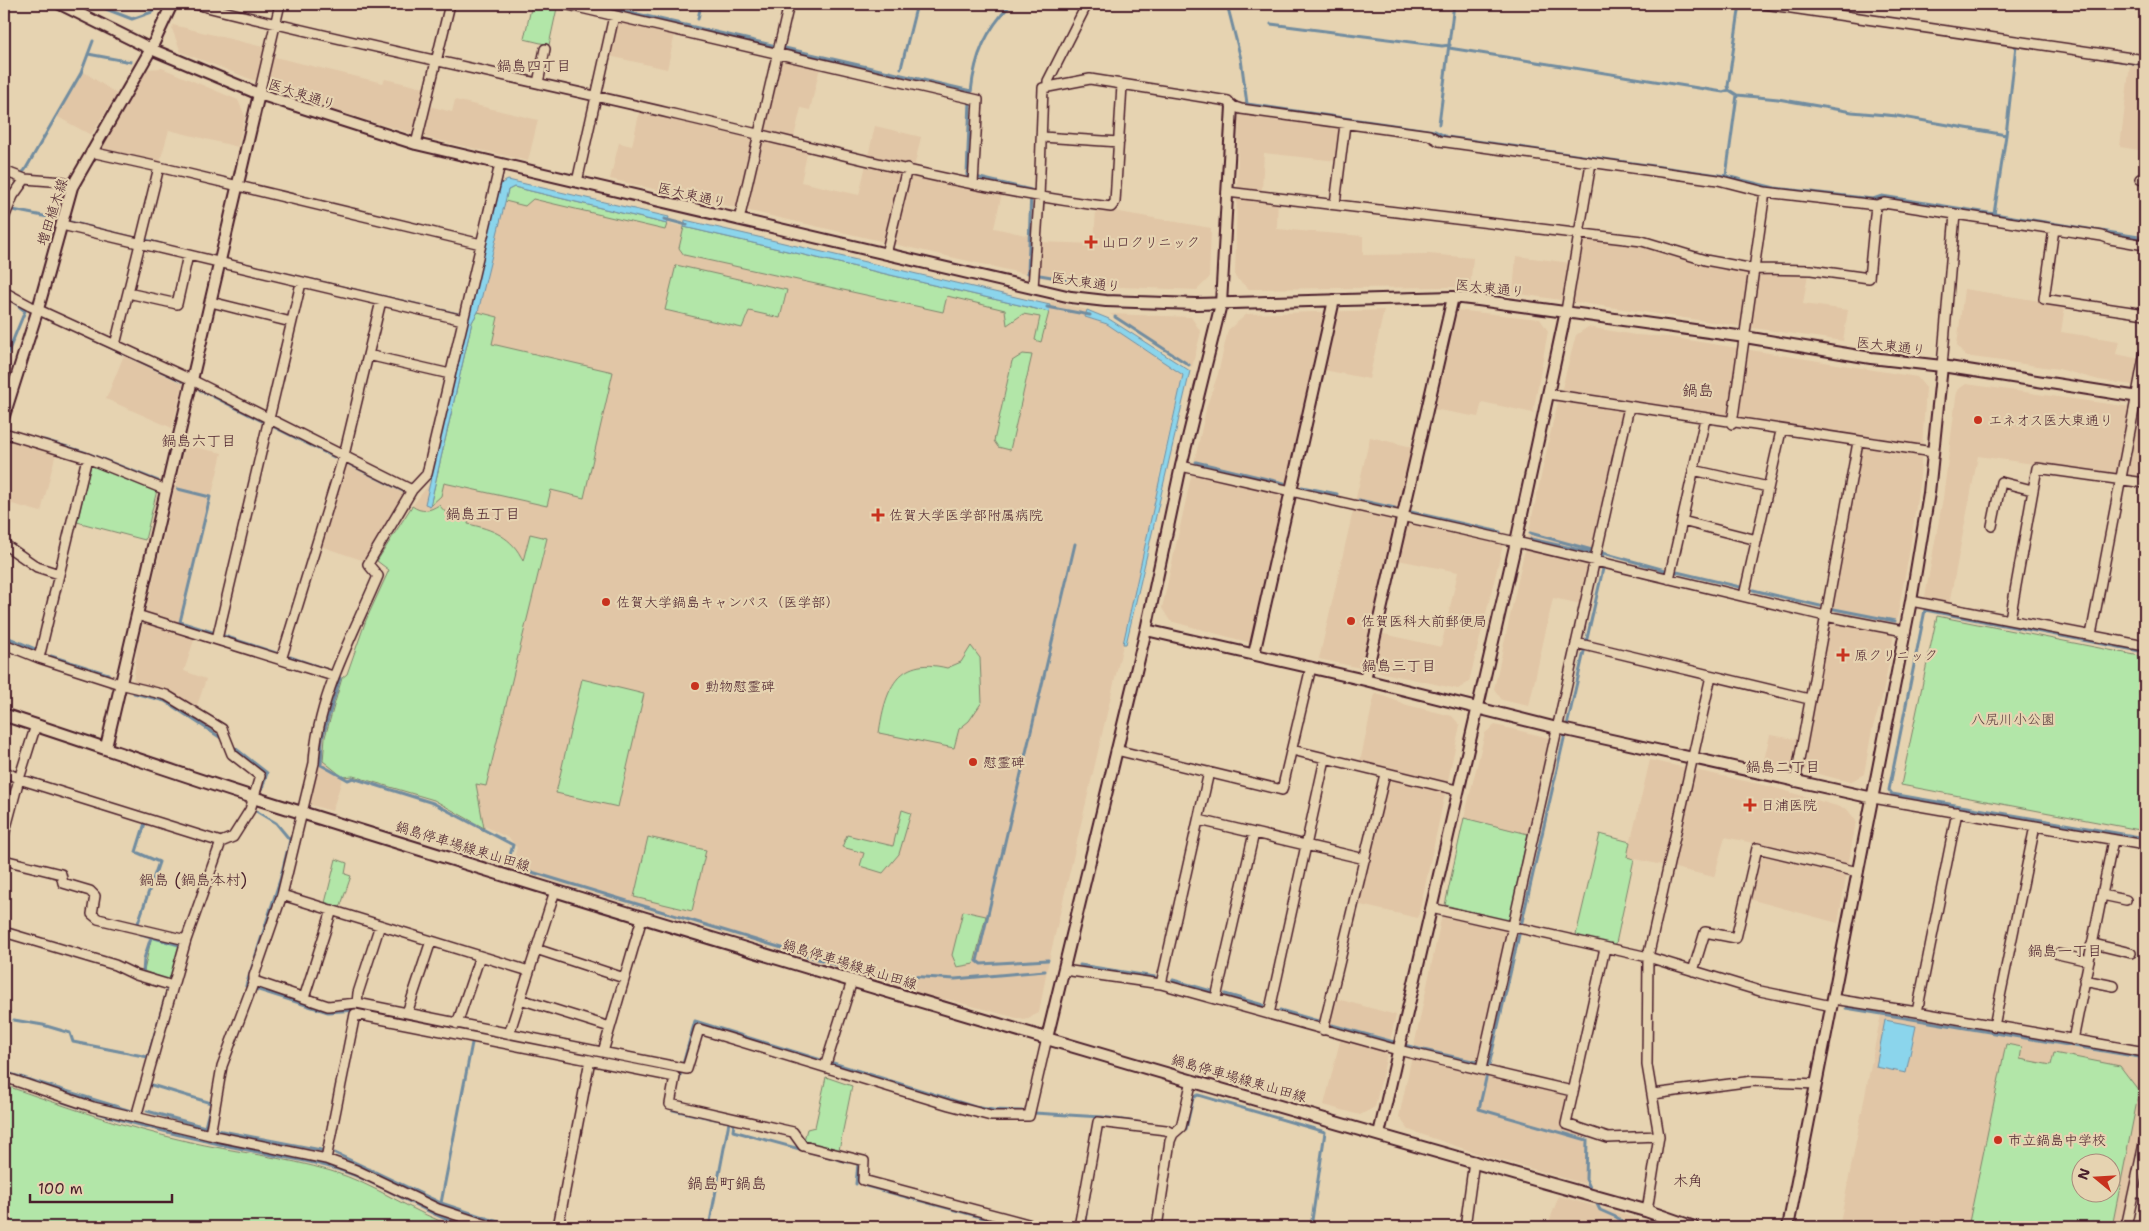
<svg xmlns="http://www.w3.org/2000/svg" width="2149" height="1231" font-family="'Shantell Sans','Klee One',sans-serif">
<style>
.built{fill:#e1c6a6;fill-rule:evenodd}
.green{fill:#b2e6a8;stroke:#7e826a;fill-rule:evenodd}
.water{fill:#8bd5ec;stroke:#718c9f}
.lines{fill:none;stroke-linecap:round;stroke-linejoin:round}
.stream{stroke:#718c9f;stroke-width:3}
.minor-casing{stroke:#4a1f2b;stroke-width:12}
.tertiary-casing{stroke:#4a1f2b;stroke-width:14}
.secondary-casing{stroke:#4a1f2b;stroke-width:15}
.minor{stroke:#e6d3b1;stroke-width:9}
.tertiary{stroke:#e6d3b1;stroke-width:10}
.secondary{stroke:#e6d3b1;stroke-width:11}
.poi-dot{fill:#c8321e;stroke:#e6d3b1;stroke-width:2}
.labels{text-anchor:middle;stroke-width:4.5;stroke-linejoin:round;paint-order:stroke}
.street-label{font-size:14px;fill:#4a1f2b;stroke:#e6d3b1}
.poi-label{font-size:14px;fill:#4a1f2b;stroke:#e6d3b1;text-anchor:start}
.park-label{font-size:14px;fill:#5a3d3e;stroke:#e6d3b1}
.neighbourhood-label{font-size:15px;fill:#4a1f2b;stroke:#e6d3b1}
.quarter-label{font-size:16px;fill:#4a1f2b;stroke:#e6d3b1}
</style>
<rect width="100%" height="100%" fill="#e6d3b1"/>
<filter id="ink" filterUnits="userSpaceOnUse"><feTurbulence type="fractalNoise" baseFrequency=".02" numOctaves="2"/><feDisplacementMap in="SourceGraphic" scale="10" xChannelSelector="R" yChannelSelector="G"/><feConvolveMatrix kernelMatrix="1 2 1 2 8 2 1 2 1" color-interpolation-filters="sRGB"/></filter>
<g filter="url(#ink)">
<path class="built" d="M 617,21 L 675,34 L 667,69 L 609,56 Z
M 173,25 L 267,48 L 266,55 L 383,83 L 385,79 L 428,89 L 425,105 L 452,112 L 455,100 L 538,120 L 528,161 L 424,137 L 323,107 L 253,80 L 181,52 L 172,29 Z
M 771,56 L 820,67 L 810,110 L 801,108 L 792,145 L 808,149 L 801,182 L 859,195 L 875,126 L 921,137 L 913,172 L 1002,193 L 994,228 L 1030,236 L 1041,242 L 1094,244 L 1096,208 L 1211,228 L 1209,278 L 1197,290 L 1096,286 L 1038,277 L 610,179 L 619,143 L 632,146 L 640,110 L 753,137 Z
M 2130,64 L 2145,67 L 2145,151 L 2120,147 Z
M 162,68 L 238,100 L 245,116 L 238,147 L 169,130 L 159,165 L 97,150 L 147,69 Z
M 84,72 L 117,94 L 91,135 L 56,116 Z
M 1239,112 L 1341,127 L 1337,161 L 1264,153 L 1262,190 L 1278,192 L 1277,229 L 1363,236 L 1363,255 L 1428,254 L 1473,258 L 1470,288 L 1449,287 L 1249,289 L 1235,277 Z
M 514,187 L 1048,312 L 1051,301 L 1087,310 L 1085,317 L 1107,324 L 1183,374 L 1159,476 L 1159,491 L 1047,969 L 1039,1013 L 1024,1020 L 946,999 L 945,1002 L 843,969 L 510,868 L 517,848 L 510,839 L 434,800 L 353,776 L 343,777 L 332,811 L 311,805 L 308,798 L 318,767 L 323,761 L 325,737 L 342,678 L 347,674 L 368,616 L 389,570 L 377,561 L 412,506 L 438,473 L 472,322 L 508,190 Z
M 1583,240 L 1649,246 L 1714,268 L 1808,274 L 1803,304 L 1848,310 L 1843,341 L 1513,293 L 1516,256 L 1579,264 Z
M 1964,289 L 2065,305 L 2061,332 L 2119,341 L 2116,354 L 2145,360 L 2145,387 L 2099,380 L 2059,369 L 1965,356 L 1957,345 Z
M 1384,310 L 1369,379 L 1314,368 L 1251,643 L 1170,621 L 1162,608 L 1207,405 L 1218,374 L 1228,330 L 1247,314 Z
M 1456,310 L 1540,319 L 1548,331 L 1533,413 L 1482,402 L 1478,417 L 1433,409 Z
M 1110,314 L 1191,317 L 1201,332 L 1192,367 Z
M 1588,327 L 1635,335 L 1669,337 L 1917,377 L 1926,388 L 1920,477 L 1910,549 L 1882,698 L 1872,730 L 1864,774 L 1850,782 L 1803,770 L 1763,764 L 1770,735 L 1807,741 L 1864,438 L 1627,403 L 1582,604 L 1553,598 L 1529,706 L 1502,700 L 1494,689 L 1553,422 L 1576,335 Z
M 124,355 L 183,384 L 172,428 L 106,399 Z
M 1966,384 L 2145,409 L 2145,480 L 1978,456 L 1949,605 L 1928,601 L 1925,597 L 1943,498 L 1957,390 Z
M 4,432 L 29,439 L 56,453 L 41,512 L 12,504 L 4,528 Z
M 1370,437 L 1412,447 L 1371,631 L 1441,647 L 1458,572 L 1398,560 L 1407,521 L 1503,545 L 1469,682 L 1458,689 L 1319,659 Z
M 185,445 L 222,453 L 179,630 L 195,637 L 184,671 L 206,679 L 196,709 L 133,683 L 137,649 Z
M 347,461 L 407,491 L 365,561 L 320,546 Z
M 1375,693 L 1407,705 L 1452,716 L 1460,725 L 1418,918 L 1356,904 L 1388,769 L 1360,762 Z
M 1495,725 L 1550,738 L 1528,834 L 1464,818 L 1485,733 Z
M 1650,760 L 1772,787 L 1847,809 L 1856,821 L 1838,923 L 1742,897 L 1753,843 L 1725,837 L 1714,877 L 1627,857 Z
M 1442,915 L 1507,930 L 1475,1073 L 1568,1094 L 1562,1126 L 1586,1134 L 1585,1184 L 1476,1153 L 1409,1130 L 1399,1117 Z
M 1334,998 L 1396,1015 L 1375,1107 L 1360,1115 L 1324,1105 L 1342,1033 L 1327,1029 Z
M 1881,1014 L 2145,1060 L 2145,1116 L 2121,1227 L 1855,1227 L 1840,1223 ZM 2082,1164 L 2112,1164 L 2112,1194 L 2082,1194 Z
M 1559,1196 L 1668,1227 L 1547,1227 Z"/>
<path class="green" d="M 532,4 L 557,8 L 549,45 L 524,39 Z
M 514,187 L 667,224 L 665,230 L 533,199 L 525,206 L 505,201 L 508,190 Z
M 684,227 L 1049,312 L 1041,342 L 1035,340 L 1040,317 L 1023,314 L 1007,325 L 1005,310 L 947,296 L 943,312 L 684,255 L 679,248 Z
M 676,265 L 787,290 L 780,318 L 749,311 L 742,328 L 665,310 Z
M 478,312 L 498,317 L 492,344 L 613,372 L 584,498 L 551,490 L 547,506 L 444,483 L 441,496 L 430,506 L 472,322 Z
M 1023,354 L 1032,355 L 1010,450 L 998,447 L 994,441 L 1012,361 Z
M 91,464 L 157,490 L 145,540 L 77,522 Z
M 439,505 L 448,515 L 470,516 L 468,524 C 492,529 513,537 523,561 L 530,534 L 547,538 L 486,786 L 476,784 L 484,828 L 434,800 L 353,776 L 343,777 L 323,761 L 325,737 L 342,678 L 347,674 L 366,620 L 389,570 L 377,561 L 412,506 C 422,513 429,511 439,505 Z
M 1937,616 L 2145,657 L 2145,831 L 1901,785 Z
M 971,646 L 980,658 L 982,702 L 969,721 L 959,729 L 954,748 L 879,733 C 885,692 896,655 947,668 L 961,662 Z
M 582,679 L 644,694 L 618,807 L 556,793 Z
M 902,810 L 911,813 L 899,854 L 883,873 L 860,866 L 864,853 L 842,847 L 847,835 L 893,846 Z
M 1464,818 L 1528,834 L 1509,921 L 1445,905 Z
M 1600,834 L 1630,842 L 1627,857 L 1634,859 L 1615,948 L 1579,939 L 1576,935 Z
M 648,837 L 706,850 L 692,911 L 634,897 Z
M 336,859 L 347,863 L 345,874 L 351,876 L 340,908 L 325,903 Z
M 963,911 L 986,916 L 974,964 L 957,967 L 952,955 Z
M 152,935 L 183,943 L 171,981 L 144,971 Z
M 2006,1044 L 2022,1047 L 2020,1059 L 2051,1065 L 2054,1053 L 2120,1066 L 2139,1091 L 2112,1227 L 1968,1227 ZM 2082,1164 L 2112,1164 L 2112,1194 L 2082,1194 Z
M 826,1077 L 852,1086 L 839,1150 L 818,1146 L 804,1140 L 807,1129 L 815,1127 Z
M 4,1085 C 64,1106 124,1127 186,1141 C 234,1152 284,1157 331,1171 C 375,1184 413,1213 456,1227 L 4,1227 Z"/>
<path class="water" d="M 508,180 L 669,217 L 667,224 L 514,187 L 508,190 L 478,312 L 472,322 L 430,506 L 425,504 L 500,184 Z
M 685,220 L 1050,305 L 1049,312 L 684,227 Z
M 1087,310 L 1109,319 L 1190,371 L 1126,644 L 1123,644 L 1183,375 L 1107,324 L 1085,317 Z
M 1885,1020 L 1916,1026 L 1906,1073 L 1876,1067 Z"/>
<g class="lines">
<path class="stream" d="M 106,4 L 106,9 L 132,19 L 152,12 L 155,4
M 594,4 L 971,91
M 1227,4 L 1241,59 L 1247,104 L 1435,131 L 1447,137 L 1726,176 L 1775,188 L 1873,199 L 1882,196 L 2145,238
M 1742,4 L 1764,7
M 698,19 L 701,4
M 1271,24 L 1442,46 L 1450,45
M 1449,48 L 1723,92 L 1729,90
M 2141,53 L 2145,19
M 88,54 L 131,62
M 2084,55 L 2145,65
M 901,68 L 917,4
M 971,92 C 975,54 986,31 1011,4
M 1737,95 L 1778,99 L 1852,112 L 1897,116 L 2006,135
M 970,100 L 967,175 L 1031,190 L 1028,273 L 1075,281
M 1439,124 L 1454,4
M 20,175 L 25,170 L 81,73 L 93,41
M 1726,176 L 1737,95 L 1729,90 L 1728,86 L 1740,4
M 13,210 L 53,218
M 1994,214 L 2006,135 L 2016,45
M 664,219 L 687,225
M 70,222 L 135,238
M 146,240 L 172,247
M 231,261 L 458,314
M 1047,307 L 1090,315
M 1115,317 L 1189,365
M 83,335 L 182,381
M 4,362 L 25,311 L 10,299
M 200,390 L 262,421
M 274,427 L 336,458
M 44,440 L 84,452 L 158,481
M 1196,462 L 1284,483
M 349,464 L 403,491
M 1302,487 L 1337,494
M 178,489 L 210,497 L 180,622 L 212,632
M 1359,500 L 1395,508
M 1411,512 L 1500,532
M 1530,533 L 1665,570
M 1531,539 L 1602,555 L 1605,560 L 1479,1109 L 1587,1140 L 1586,1179 L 1592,1192
M 1677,572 L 1740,587
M 1753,590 L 1820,606
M 1834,609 L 1895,621
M 4,636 L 35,649
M 224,636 L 276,653
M 2145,652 L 1925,610 L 1889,790 L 1892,794 L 2145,838
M 51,656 L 108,674
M 290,657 L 328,670
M 340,678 L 322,739 L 321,765 L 348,780 L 353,778 L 433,803 L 513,845 L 508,862 L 512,866 L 861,972
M 134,693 L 165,701 L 224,740
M 231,745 L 267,773 L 262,788
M 21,776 L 37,780
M 256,811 L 276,823 L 290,840 L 280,880 L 246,986 L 328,1012 L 355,1010
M 138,923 L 159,862 L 136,852 L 145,823
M 138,933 L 151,937 L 144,959 L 143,973 L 145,974
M 151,937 L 179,945
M 1048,960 L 981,964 L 977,961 L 1075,544
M 1080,965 L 1155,977
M 878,974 L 955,979 L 1045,971
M 1173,980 L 1211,991
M 1225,994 L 1263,1005
M 1846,1008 L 2145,1058
M 1280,1010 L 1318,1021
M 14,1020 L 43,1025 L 70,1033 L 73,1042 L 148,1057 L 167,991
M 1332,1025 L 1419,1049 L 1481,1063
M 833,1063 L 975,1107 L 993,1110 L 1022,1111
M 4,1072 L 131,1111
M 679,1079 L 695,1021 L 821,1060
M 63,1102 C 126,1123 192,1139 258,1152 C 286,1158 315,1161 343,1171 C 386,1185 423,1213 466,1227
M 673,1110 L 729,1122 L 734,1124 L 733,1131 L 848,1162
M 147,1111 L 205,1127 L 211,1103 L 148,1084
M 1034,1113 L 1102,1117 L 1143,1123
M 1186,1129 L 1193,1098 L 1198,1095 L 1325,1132 L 1311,1227
M 217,1130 L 321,1150
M 335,1153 L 441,1203 L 513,1227
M 856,1184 L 858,1164 L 856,1163
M 866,1186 L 1018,1227
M 1595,1200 L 1600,1210 L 1616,1217 L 1631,1227
M 441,1203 L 472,1043
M 709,1227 L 729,1122
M 1084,1227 L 1090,1188"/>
<defs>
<path id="minor" d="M 195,4 C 355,45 517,77 677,115 C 821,148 964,189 1111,207 L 1115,202 L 1122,85
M 564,4 L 978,100 L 973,184
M 1764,4 L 2145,60
M 538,83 L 545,49
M 1048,87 L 1048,81 L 1087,4
M 259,94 L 280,4
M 1042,137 L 1119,142
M 416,144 L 450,4
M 91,152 L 159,167
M 500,164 L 427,474 L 412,490 L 368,564 L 378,576 C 353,635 317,698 314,763 L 282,895 L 254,976 L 254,981 L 328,1006 L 357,1003 L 687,1069 L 699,1029 L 949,1105 L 991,1116 L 1029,1116 L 1047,1038
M 4,171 L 25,179
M 2140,179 L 2145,180
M 577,182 L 614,16
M 1227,192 L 1642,241 L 1705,260 L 1754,269 L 1811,270 L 1869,278 L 1876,205
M 1335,204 L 1345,124
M 1955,214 L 2102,236 L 2110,239 L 2145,245
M 4,218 L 13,196 L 25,179 L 64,182 L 72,187
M 739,220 L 789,4
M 62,225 L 463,320
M 2054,229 L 2044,299 L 2145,314
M 886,254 L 907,168
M 1033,288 L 1039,198 L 1043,88 L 1090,79 L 1228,101 L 1232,106 L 1241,109 L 1429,135 L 1439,141 L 1718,180 L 1765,192 L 1876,205 L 1884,203 L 1955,214 L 1942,366
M 4,292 L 30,306 L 192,380 L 412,490
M 128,293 L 177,304 L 188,255
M 211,302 L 291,322
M 1566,311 L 1591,163
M 115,345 L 159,167 L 481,244
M 368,355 L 450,374
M 1549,394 L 1933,452
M 1732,424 L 1765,192
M 4,433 L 87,458 L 166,490
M 1181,466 L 1516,542 L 1825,616 L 1904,631
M 1693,470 L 1768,487
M 1682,521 L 1757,540
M 1992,526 L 2001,482 L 2032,490
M 4,544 L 37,567 L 59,574
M 1669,579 L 1705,419
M 1744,596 L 1781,431
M 1911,601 L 2145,646
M 137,615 L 333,676
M 2010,619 L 2037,468 L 2145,483
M 2091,635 L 2145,352
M 217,639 L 301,283
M 1576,643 L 1809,699
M 4,644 L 39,658 L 120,684 L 166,695 L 222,729 L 232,754 L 260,776 L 250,810 L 233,837 L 221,842 L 186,940 L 136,1117
M 39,658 L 87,458
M 281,660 L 344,455 L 381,301
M 1116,750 L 1282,790 L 1311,667
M 1292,750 L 1457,790
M 4,771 L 19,779 L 221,842
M 1795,782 L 1858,442
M 1873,798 L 2145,845
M 1199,820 L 1365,859
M 4,835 L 19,779 L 36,725
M 4,860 L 61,874 L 63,883 L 90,891 L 95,896 L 92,914 L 98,919 L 186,940
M 282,895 L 529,971
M 2102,895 L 2126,900
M 1431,908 L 1648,957 L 1760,991 L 1832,1006
M 4,932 L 115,965 L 136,975 L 173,986
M 2091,946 L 2098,945 L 2131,953
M 1605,948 L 1566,1124 L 1608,1138 L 1659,1136
M 536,949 L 624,978
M 2058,954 L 2089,961
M 1064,970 L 1161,984 L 1398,1050 L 1572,1091
M 1693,971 L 1705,932 L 1736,938 L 1757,848 L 1858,872
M 2084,980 L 2114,986
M 1161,984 L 1209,772
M 304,998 L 332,910
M 1216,998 L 1254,833
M 520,999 L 610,1027
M 1833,999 L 1917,1012 L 2145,1052
M 357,1003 L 358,993 L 380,925
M 1917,1012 L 1957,812
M 407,1013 L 431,941
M 1269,1014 L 1325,759
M 457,1024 L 480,956
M 1994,1026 L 2035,826
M 1323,1030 L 1385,774
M 509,1034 L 555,891
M 2073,1040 L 2113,840
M 603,1052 L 642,918
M 825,1067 L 852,981
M 1481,1069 L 1629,407
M 4,1077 L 93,1107 L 210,1135 L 326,1159 L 356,1170 L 438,1209 L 493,1227
M 1653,1094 L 1753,1081 L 1816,1084
M 210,1135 L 222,1066 L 254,981
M 326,1159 L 355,1014 L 675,1077 L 670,1104 L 793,1132 L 803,1146 L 864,1161 L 863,1180 L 1039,1227
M 2134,1192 L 2145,1194
M 1647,1211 L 1659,1136 L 1647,1065 L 1648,957 L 1711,676
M 558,1227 L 590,1060
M 1079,1227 L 1098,1122 L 1166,1130 L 1173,1134
M 1157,1227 L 1170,1141 L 1173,1134 L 1181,1127 L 1192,1080
M 1465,1227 L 1474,1161
M 2126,1227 L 2145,1139"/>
<path id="tertiary" d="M 60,4 L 151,49 L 259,94 L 416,144 L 1071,297 L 1106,301 L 1196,304 L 1453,297 L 1478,300 L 1745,337 L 1871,358 L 1942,366 L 2145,398
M 4,416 L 38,309 L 72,187 L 151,49 L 172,4
M 1146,630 L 1365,680 L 1557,728 L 1873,798
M 1254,654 L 1334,300
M 1365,680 L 1453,297
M 106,747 L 259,94
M 1047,1038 L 1146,630 L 1181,466 L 1221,304 L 1232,106
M 1379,1134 L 1516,542 L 1566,311
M 1788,1227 L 1911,601 L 1929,493 L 1942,366"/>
<path id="secondary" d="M 4,715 C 88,742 173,772 258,799 C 719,943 1182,1081 1647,1211 L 1693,1227"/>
</defs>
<use href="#minor" class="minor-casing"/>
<use href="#tertiary" class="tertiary-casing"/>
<use href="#secondary" class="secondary-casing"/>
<use href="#minor" class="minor"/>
<use href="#tertiary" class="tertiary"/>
<use href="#secondary" class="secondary"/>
</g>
</g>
<g class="poi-dot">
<path d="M1088.5 234.5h5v5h5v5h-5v5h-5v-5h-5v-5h5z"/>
<circle cx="1978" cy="420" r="5"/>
<path d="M875.5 507.5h5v5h5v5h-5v5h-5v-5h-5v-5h5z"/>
<circle cx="606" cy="602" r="5"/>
<circle cx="1351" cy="621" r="5"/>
<path d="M1840.5 647.5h5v5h5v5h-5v5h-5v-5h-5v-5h5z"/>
<circle cx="695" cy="686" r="5"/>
<circle cx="973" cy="762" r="5"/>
<path d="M1747.5 797.5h5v5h5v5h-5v5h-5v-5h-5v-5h5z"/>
<circle cx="1998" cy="1140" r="5"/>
</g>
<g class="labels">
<g class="street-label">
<text transform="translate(302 94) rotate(18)" y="5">医大東通り</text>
<text transform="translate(692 195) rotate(13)" y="5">医大東通り</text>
<text transform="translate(52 212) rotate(-72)" y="5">増田植木線</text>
<text transform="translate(1086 282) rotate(8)" y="5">医大東通り</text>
<text transform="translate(1490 288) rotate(6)" y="5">医大東通り</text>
<text transform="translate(1891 346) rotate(7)" y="5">医大東通り</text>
<text transform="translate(463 846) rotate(17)" y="5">鍋島停車場線東山田線</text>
<text transform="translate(850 964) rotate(17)" y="5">鍋島停車場線東山田線</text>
<text transform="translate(1239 1078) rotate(16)" y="5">鍋島停車場線東山田線</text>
</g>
<g class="poi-label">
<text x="1102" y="247">山口クリニック</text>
<text x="1988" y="425">エネオス医大東通り</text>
<text x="889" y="520">佐賀大学医学部附属病院</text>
<text x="616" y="607">佐賀大学鍋島キャンパス（医学部）</text>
<text x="1361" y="626">佐賀医科大前郵便局</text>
<text x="1854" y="660">原クリニック</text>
<text x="705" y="691">動物慰霊碑</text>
<text x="983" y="767">慰霊碑</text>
<text x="1761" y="810">日浦医院</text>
<text x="2008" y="1145">市立鍋島中学校</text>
</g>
<g class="park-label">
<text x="2013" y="724">八尻川小公園</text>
</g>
<g class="neighbourhood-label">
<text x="534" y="71">鍋島四丁目</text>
<text x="199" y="446">鍋島六丁目</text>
<text x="483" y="519">鍋島五丁目</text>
<text x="1399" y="671">鍋島三丁目</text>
<text x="1783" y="772">鍋島二丁目</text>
<text x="193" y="885">鍋島 (鍋島本村)</text>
<text x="2065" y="956">鍋島一丁目</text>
<text x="1688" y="1186">木角</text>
</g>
<g class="quarter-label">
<text x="1698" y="396">鍋島</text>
<text x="727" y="1189">鍋島町鍋島</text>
</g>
</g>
<rect width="2149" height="1231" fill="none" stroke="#e6d3b1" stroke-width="20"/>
<rect x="10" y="10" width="2129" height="1211" fill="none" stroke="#4a1f2b" stroke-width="2" filter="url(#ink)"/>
<g transform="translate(2096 1178) rotate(288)"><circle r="24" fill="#e6d3b1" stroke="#a88b7b"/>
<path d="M0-4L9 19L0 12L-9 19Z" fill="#c8321e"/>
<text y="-8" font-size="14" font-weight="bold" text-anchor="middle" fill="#4a1f2b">N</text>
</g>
<path d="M30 1194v8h142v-8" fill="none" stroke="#4a1f2b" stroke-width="2.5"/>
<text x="38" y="1194" font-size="15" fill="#4a1f2b" stroke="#e6d3b1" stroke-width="4" paint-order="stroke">100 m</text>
</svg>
